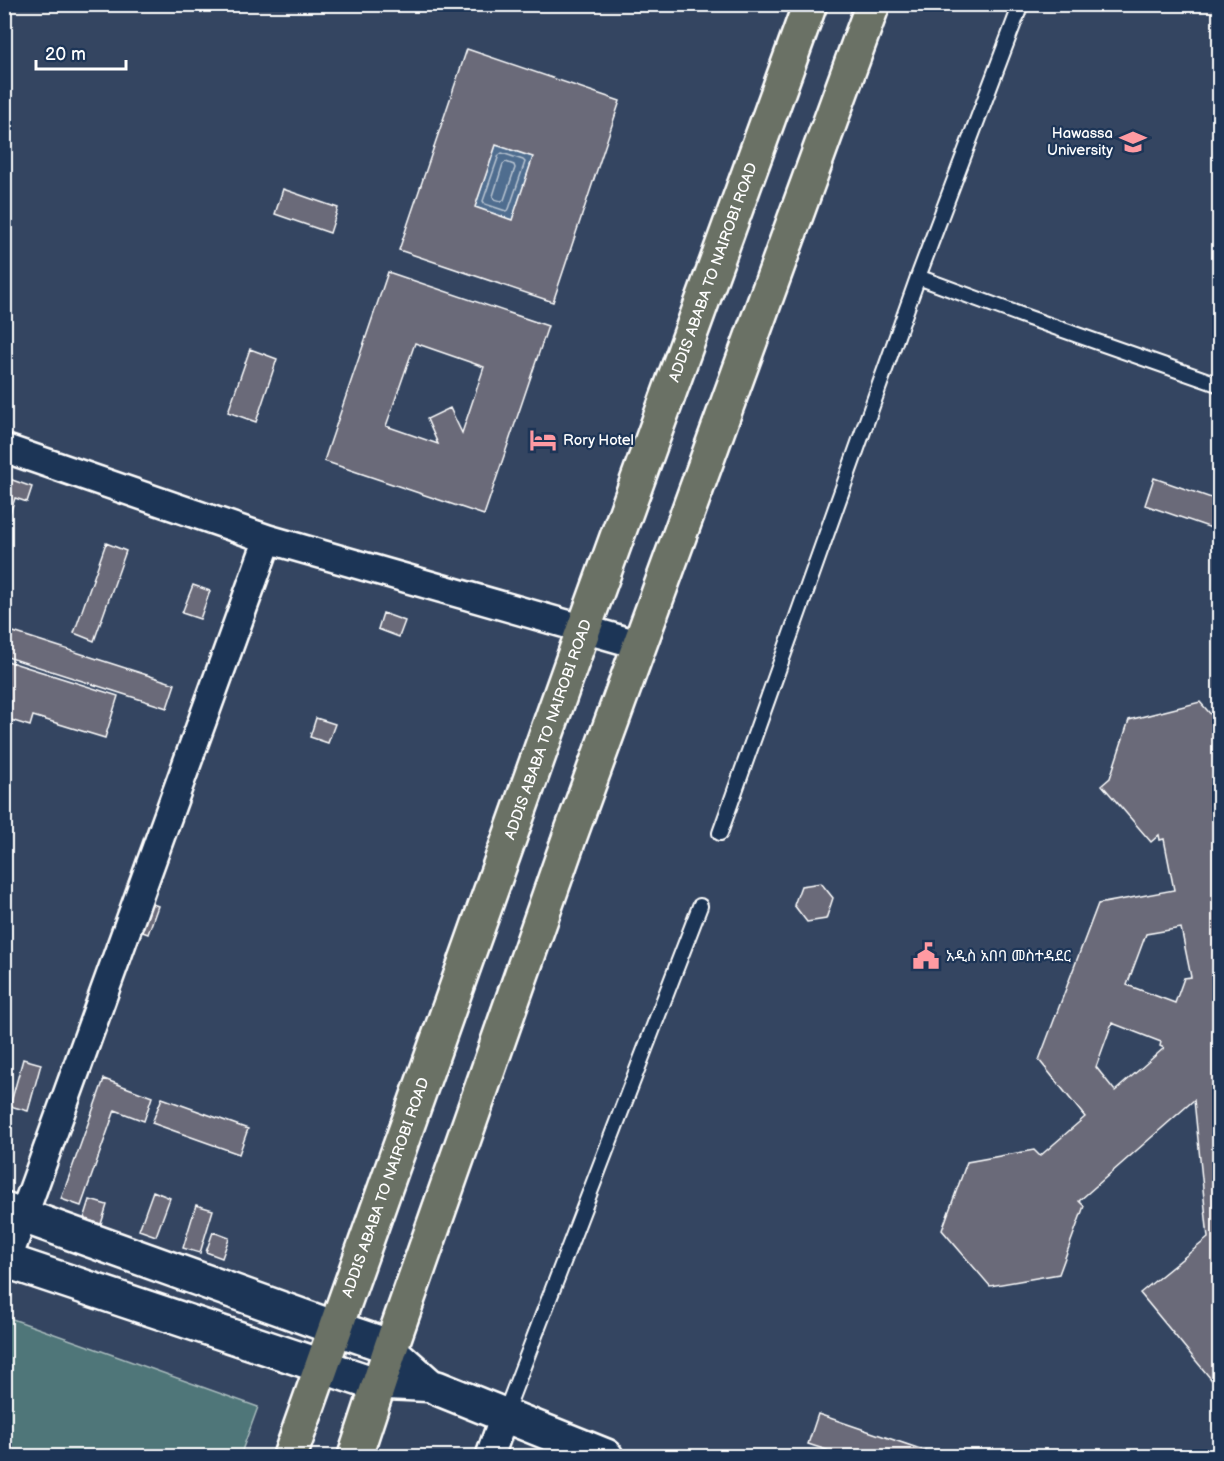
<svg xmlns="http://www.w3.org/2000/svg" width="1224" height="1461" font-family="'Balsamiq Sans','Noto Sans Ethiopic',sans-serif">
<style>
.green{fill:#4f7679;stroke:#a7babc;stroke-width:1.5}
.water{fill:#4f6d8f;stroke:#95a7bc;stroke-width:1.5}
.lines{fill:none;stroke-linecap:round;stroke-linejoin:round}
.shore{stroke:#b9c5d2;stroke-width:1.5}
.building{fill:#6a6a79;stroke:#fff;stroke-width:1.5;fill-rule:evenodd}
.lane-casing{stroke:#fff;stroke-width:18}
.street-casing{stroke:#fff;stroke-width:32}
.secondary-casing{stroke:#fff;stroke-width:38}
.highway-casing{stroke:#fff;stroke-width:38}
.lane{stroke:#1d3557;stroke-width:14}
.street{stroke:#1d3557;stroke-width:27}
.secondary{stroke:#1d3557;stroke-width:33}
.highway{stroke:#6b7165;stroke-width:33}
.labels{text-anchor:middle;stroke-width:4.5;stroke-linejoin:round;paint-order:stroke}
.poi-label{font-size:15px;fill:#fff;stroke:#1d3557;text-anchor:start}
.street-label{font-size:15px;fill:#fff;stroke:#1d3557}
</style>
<rect width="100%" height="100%" fill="#344561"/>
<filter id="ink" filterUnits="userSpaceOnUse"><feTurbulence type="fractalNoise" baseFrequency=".0167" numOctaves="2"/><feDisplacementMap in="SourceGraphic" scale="12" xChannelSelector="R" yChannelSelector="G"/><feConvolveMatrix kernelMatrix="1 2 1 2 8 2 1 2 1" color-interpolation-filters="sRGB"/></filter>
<g filter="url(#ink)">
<path class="green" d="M 4,1316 L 258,1407 L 240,1456 L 5,1456 Z"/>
<path class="water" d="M 496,145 L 533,157 L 512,220 L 475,207 Z"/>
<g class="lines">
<path class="shore" d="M 502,153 L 523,160 L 525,162 L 509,209 L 506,211 L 485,204 L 483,201 L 499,155 Z
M 506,162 L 514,165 L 515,168 L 504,200 L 501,201 L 494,199 L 493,196 L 503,164 Z"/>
</g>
<path class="building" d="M 467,49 L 620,101 L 553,302 L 399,250 ZM 496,145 L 533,157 L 512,220 L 475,207 Z
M 283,189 L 338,208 L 330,233 L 275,214 Z
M 388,272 L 548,326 L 484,515 L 324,461 ZM 415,343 L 484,367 L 462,433 L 450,408 L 427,419 L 438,444 L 386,426 Z
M 250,349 L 277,359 L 256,422 L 228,412 Z
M 4,477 L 32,487 L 27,502 L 15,498 L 5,529 Z
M 1154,478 L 1220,501 L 1220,531 L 1145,505 Z
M 106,543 L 126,551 L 94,641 L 74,633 Z
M 193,585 L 210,591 L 200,619 L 182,613 Z
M 383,613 L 405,621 L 399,637 L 378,629 Z
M 4,629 L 175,684 L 167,708 L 4,656 Z
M 4,660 L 118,696 L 105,738 L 33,716 L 30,726 L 4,718 Z
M 1200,702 L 1220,725 L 1220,824 L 1217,826 L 1220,836 L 1220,1390 L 1140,1293 L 1208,1238 L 1194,1100 L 1079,1201 L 1084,1206 L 1059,1274 L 990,1286 L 942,1230 L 967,1162 L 1034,1150 L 1040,1156 L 1085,1117 L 1039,1060 L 1098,904 L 1174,890 L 1164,839 L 1160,840 L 1159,835 L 1151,842 L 1102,785 L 1110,778 L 1129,720 ZM 1181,928 L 1191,977 L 1184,978 L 1175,1003 L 1127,985 L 1146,934 ZM 1112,1023 L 1161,1042 L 1160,1046 L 1164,1048 L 1115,1091 L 1096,1067 Z
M 316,718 L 335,724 L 328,743 L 310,737 Z
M 821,883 L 833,898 L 826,919 L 807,922 L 794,905 L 801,886 Z
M 142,900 L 158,906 L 148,934 L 132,928 Z
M 23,1059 L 41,1064 L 28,1111 L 10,1106 Z
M 104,1079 L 152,1097 L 144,1121 L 115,1110 L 81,1206 L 61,1199 Z
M 162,1098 L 248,1129 L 239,1154 L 152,1123 Z
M 153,1191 L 170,1198 L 156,1236 L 139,1230 Z
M 90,1200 L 107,1205 L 101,1224 L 84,1219 Z
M 196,1205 L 213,1210 L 200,1253 L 183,1248 Z
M 213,1232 L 229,1238 L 222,1258 L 206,1252 Z
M 818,1414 L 941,1456 L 845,1456 L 808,1444 Z"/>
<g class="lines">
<defs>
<path id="lane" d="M 918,277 L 1029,318 L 1220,385
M 720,833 L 918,277 L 1021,4
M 504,1416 L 700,906"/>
<path id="street" d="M 4,448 L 268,539 L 640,645
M 7,1261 L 268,539
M 391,1347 L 437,1388
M 378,1385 L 437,1388
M 490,1456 L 504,1416"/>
<path id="secondary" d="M 4,1209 L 335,1328 L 391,1347
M 4,1260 L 378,1385
M 437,1388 L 606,1456"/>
<g id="highway">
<path id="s1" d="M 290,1456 L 584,628 L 810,4"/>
<path d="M 355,1456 L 391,1347 L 570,836 L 873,4"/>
</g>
</defs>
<use href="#lane" class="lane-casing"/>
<use href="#street" class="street-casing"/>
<use href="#secondary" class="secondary-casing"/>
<use href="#highway" class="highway-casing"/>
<use href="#lane" class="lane"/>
<use href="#street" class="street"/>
<use href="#secondary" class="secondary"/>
<use href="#highway" class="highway"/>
</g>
</g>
<defs>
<symbol id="university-bare" viewBox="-9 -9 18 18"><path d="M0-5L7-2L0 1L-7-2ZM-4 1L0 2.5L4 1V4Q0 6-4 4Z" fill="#ff9aa2" stroke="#1d3557" stroke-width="2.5" paint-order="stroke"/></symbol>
<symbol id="hotel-bare" viewBox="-9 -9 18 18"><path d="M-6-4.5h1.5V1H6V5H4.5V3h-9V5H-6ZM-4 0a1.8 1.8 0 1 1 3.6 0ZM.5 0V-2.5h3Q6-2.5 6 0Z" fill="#ff9aa2" stroke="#1d3557" stroke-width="2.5" paint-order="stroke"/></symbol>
<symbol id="civic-bare" viewBox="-9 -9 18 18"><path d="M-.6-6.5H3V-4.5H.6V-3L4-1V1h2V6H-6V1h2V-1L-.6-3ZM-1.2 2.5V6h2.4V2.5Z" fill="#ff9aa2" stroke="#1d3557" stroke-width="2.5" paint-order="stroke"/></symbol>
</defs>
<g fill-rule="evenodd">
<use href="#university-bare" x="1114" y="123" width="38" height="38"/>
<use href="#hotel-bare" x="524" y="421" width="38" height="38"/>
<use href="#civic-bare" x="907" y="937" width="38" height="38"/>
</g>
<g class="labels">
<g class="poi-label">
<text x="1113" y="138" text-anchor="end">Hawassa<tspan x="1113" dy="17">University</tspan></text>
<text x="563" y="445">Rory Hotel</text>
<text x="946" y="961">አዲስ አበባ መስተዳደር</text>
</g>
<g class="street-label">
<text dy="5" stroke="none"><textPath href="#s1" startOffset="1257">ADDIS ABABA TO NAIROBI ROAD</textPath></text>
<text dy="5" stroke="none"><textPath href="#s1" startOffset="771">ADDIS ABABA TO NAIROBI ROAD</textPath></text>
<text dy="5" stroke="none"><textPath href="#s1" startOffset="285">ADDIS ABABA TO NAIROBI ROAD</textPath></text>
</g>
</g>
<rect width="1224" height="1461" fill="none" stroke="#1d3557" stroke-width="24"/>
<rect x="12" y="12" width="1200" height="1437" fill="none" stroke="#fff" stroke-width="2" filter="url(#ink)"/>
<path d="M36 60v9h90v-9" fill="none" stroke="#ffffff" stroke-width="3"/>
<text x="45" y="60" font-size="18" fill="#ffffff" stroke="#1d3557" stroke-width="4.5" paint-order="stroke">20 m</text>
</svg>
